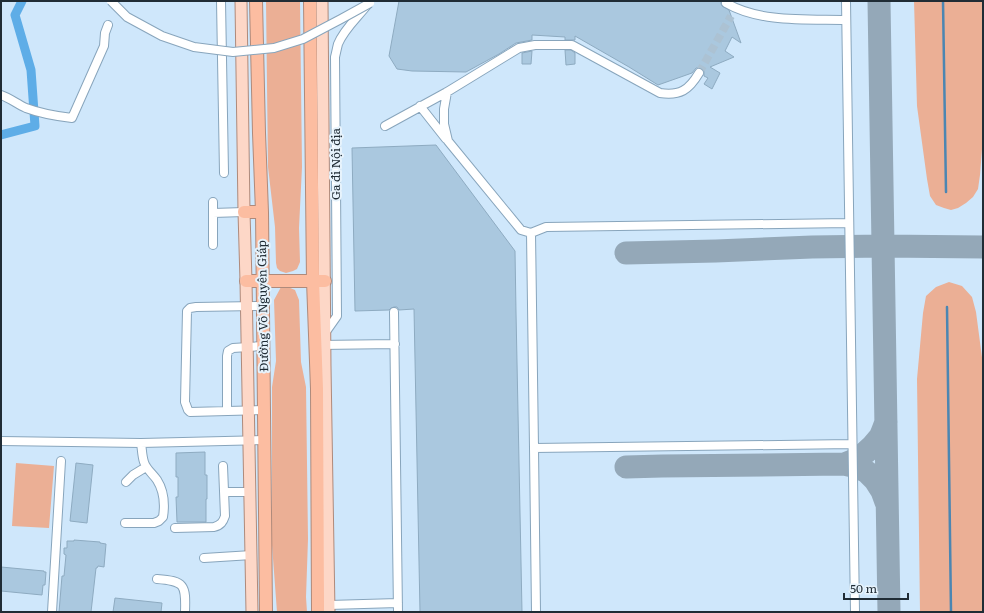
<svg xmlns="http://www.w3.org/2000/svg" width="984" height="613" font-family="Literata,serif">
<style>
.green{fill:#ebaf95}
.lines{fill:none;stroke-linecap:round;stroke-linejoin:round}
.stream{stroke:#4b86b2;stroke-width:2.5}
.canal{stroke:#5eade7;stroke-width:9}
.taxiway{stroke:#94a8b8;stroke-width:23}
.building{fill:#aac8df;stroke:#8eabc1}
.minor-tunnel{stroke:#acc2d3;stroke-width:8;stroke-dasharray:8 4;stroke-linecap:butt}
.minor-casing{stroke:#88a5bc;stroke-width:10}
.major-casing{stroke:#af8a7b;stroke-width:13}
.highway-casing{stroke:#af8a7b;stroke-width:14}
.minor{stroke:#fff;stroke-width:8}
.major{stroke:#fdd7c7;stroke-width:11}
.highway{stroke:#fcbda1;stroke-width:12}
.minor-bridge-casing{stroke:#88a5bc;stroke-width:10;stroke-linecap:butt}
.minor-bridge{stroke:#fff;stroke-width:8}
.labels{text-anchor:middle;stroke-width:4;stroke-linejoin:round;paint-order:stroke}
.street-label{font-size:12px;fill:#202c35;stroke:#e7f3fc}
</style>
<rect width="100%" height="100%" fill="#cfe7fb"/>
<path class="green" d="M 266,1 L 300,1 L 302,167 L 299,228 L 300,262 L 297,269 L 293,271 L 286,273 L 280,271 L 277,268 L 276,263 L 275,227 L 268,167 Z
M 914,1 L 983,1 L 983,136 L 980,175 L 978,189 L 973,197 L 966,203 L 958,208 L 951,210 L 944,208 L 936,205 L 930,196 L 927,179 L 917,106 Z
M 949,282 L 962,286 L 972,297 L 976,312 L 983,365 L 983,612 L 920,612 L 917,379 L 923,313 L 926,296 L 936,287 Z
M 281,287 L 288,287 L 295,290 L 299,300 L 301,362 L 306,387 L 308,539 L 306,597 L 307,612 L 277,612 L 272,545 L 272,387 L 276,361 L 274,300 Z
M 16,463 L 54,466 L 49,528 L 12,526 Z"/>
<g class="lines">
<path class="stream" d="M 943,1 L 946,192
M 947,307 L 951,612"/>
<path class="canal" d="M 1,135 L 35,126 L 31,70 L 15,15 L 22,1"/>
<path class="taxiway" d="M 879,1 L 889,612
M 626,253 L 716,251 L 812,247 L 883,246 L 983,247
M 844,464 L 857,467 L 867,472 L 875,480 L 882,491 L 886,502
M 626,467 L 662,466 L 844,464 C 859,460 871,449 880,437 C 882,433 884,427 886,422"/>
</g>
<path class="building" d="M 399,1 L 721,1 L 721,4 L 722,6 L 729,10 L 741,43 L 732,37 L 725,51 L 734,57 L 710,67 L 720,73 L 712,89 L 704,84 L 708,78 L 704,76 L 704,71 L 702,69 L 700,68 L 696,68 L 692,73 L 658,85 L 629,67 L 575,36 L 575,40 L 565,40 L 565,37 L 532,35 L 532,40 L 516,43 L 499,54 L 466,72 L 412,71 L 397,69 L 389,56 Z
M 565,50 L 571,50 L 575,53 L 575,64 L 566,65 Z
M 532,51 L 531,64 L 522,64 L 522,53 Z
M 436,145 L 515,251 L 516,312 L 522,612 L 420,612 L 414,309 L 399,310 L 397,307 L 394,307 L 391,308 L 389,310 L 355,311 L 352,148 Z
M 205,452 L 205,475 L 207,475 L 207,499 L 206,499 L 206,522 L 177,522 L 176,497 L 178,497 L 178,477 L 176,477 L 176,453 Z
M 76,463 L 93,465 L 87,523 L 70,521 Z
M 74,540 L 100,542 L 100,543 L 106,544 L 104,567 L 98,566 L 97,568 L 96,568 L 91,612 L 59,612 L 62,576 L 64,576 L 66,555 L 64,554 L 64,548 L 67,548 L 67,541 L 74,541 Z
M 1,567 L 44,571 L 44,572 L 46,572 L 45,585 L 43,585 L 42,595 L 1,591 Z
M 115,598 L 162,603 L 161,612 L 113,612 Z"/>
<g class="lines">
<path class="minor-tunnel" d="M 699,73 L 731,16"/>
<defs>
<path id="minor" d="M 221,1 L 224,173
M 846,1 L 855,612
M 726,3 C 760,23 808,19 846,20
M 447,92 L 444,109 L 444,124 L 448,141 L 521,230 L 531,233 L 534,448 L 536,612
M 1,95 C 10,98 17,104 26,108 C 42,114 55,116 72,118 L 104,46 L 105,33 L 108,25
M 420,106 L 446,139
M 385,126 L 447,92 L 519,48 L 535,45 L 572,45 L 660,93 C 680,96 689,90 699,73
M 213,202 L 213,245
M 213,213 L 244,212
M 531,233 L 546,227 L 849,223
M 262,306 L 196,307 L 190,308 L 187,311 L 185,402 L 188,410 L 190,412 L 264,410
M 394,312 L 398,612
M 325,333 L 337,316 L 335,57 C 336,53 337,48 338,44 C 344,29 358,17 368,4
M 320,345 L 395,344
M 227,411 L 227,356 L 228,351 L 233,348 L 263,346
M 1,441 L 141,443 L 264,440
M 534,448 L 852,444
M 126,482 L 133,475 L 146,467
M 224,492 L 250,492
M 125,523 L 154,523 L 159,521 L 163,517 C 165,504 164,491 157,480 C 153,474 146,469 144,462 C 142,456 142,449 141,443
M 175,528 L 214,527 C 221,525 223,522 225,516 L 223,466
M 204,558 L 252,555
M 157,579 C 185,581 186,585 185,612
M 329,605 L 398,603
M 52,612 L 61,461"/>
<path id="major" d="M 241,1 L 244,212 L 246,281 L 252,612
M 322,1 L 325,366 L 329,612"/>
<path id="highway" d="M 256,1 L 259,133 L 262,212 L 266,612
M 310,1 L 313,281 L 317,389 L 318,612
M 244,212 L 262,212
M 246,281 L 325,281"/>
</defs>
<use href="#minor" class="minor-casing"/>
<use href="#major" class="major-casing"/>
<use href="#highway" class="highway-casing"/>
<use href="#minor" class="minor"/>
<use href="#major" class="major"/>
<use href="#highway" class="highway"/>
<defs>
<path id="minor-bridge" d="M 111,1 L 127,17 L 162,36 L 194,47 L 233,52 L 274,48 L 303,39 L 341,19 L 370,3"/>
</defs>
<use href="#minor-bridge" class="minor-bridge-casing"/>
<use href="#minor-bridge" class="minor-bridge"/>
</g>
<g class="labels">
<g class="street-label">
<text transform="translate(336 164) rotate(-90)" y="4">Ga đi Nội địa</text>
<text transform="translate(263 306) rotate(-91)" y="4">Đường Võ Nguyên Giáp</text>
</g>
</g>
<rect width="984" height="613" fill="none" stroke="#202c35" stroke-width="4"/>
<path d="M844 593v6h64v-6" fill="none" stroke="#202c35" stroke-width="2"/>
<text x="850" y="593" font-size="12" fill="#202c35" stroke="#e7f3fc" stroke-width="3" paint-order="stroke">50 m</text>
</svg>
